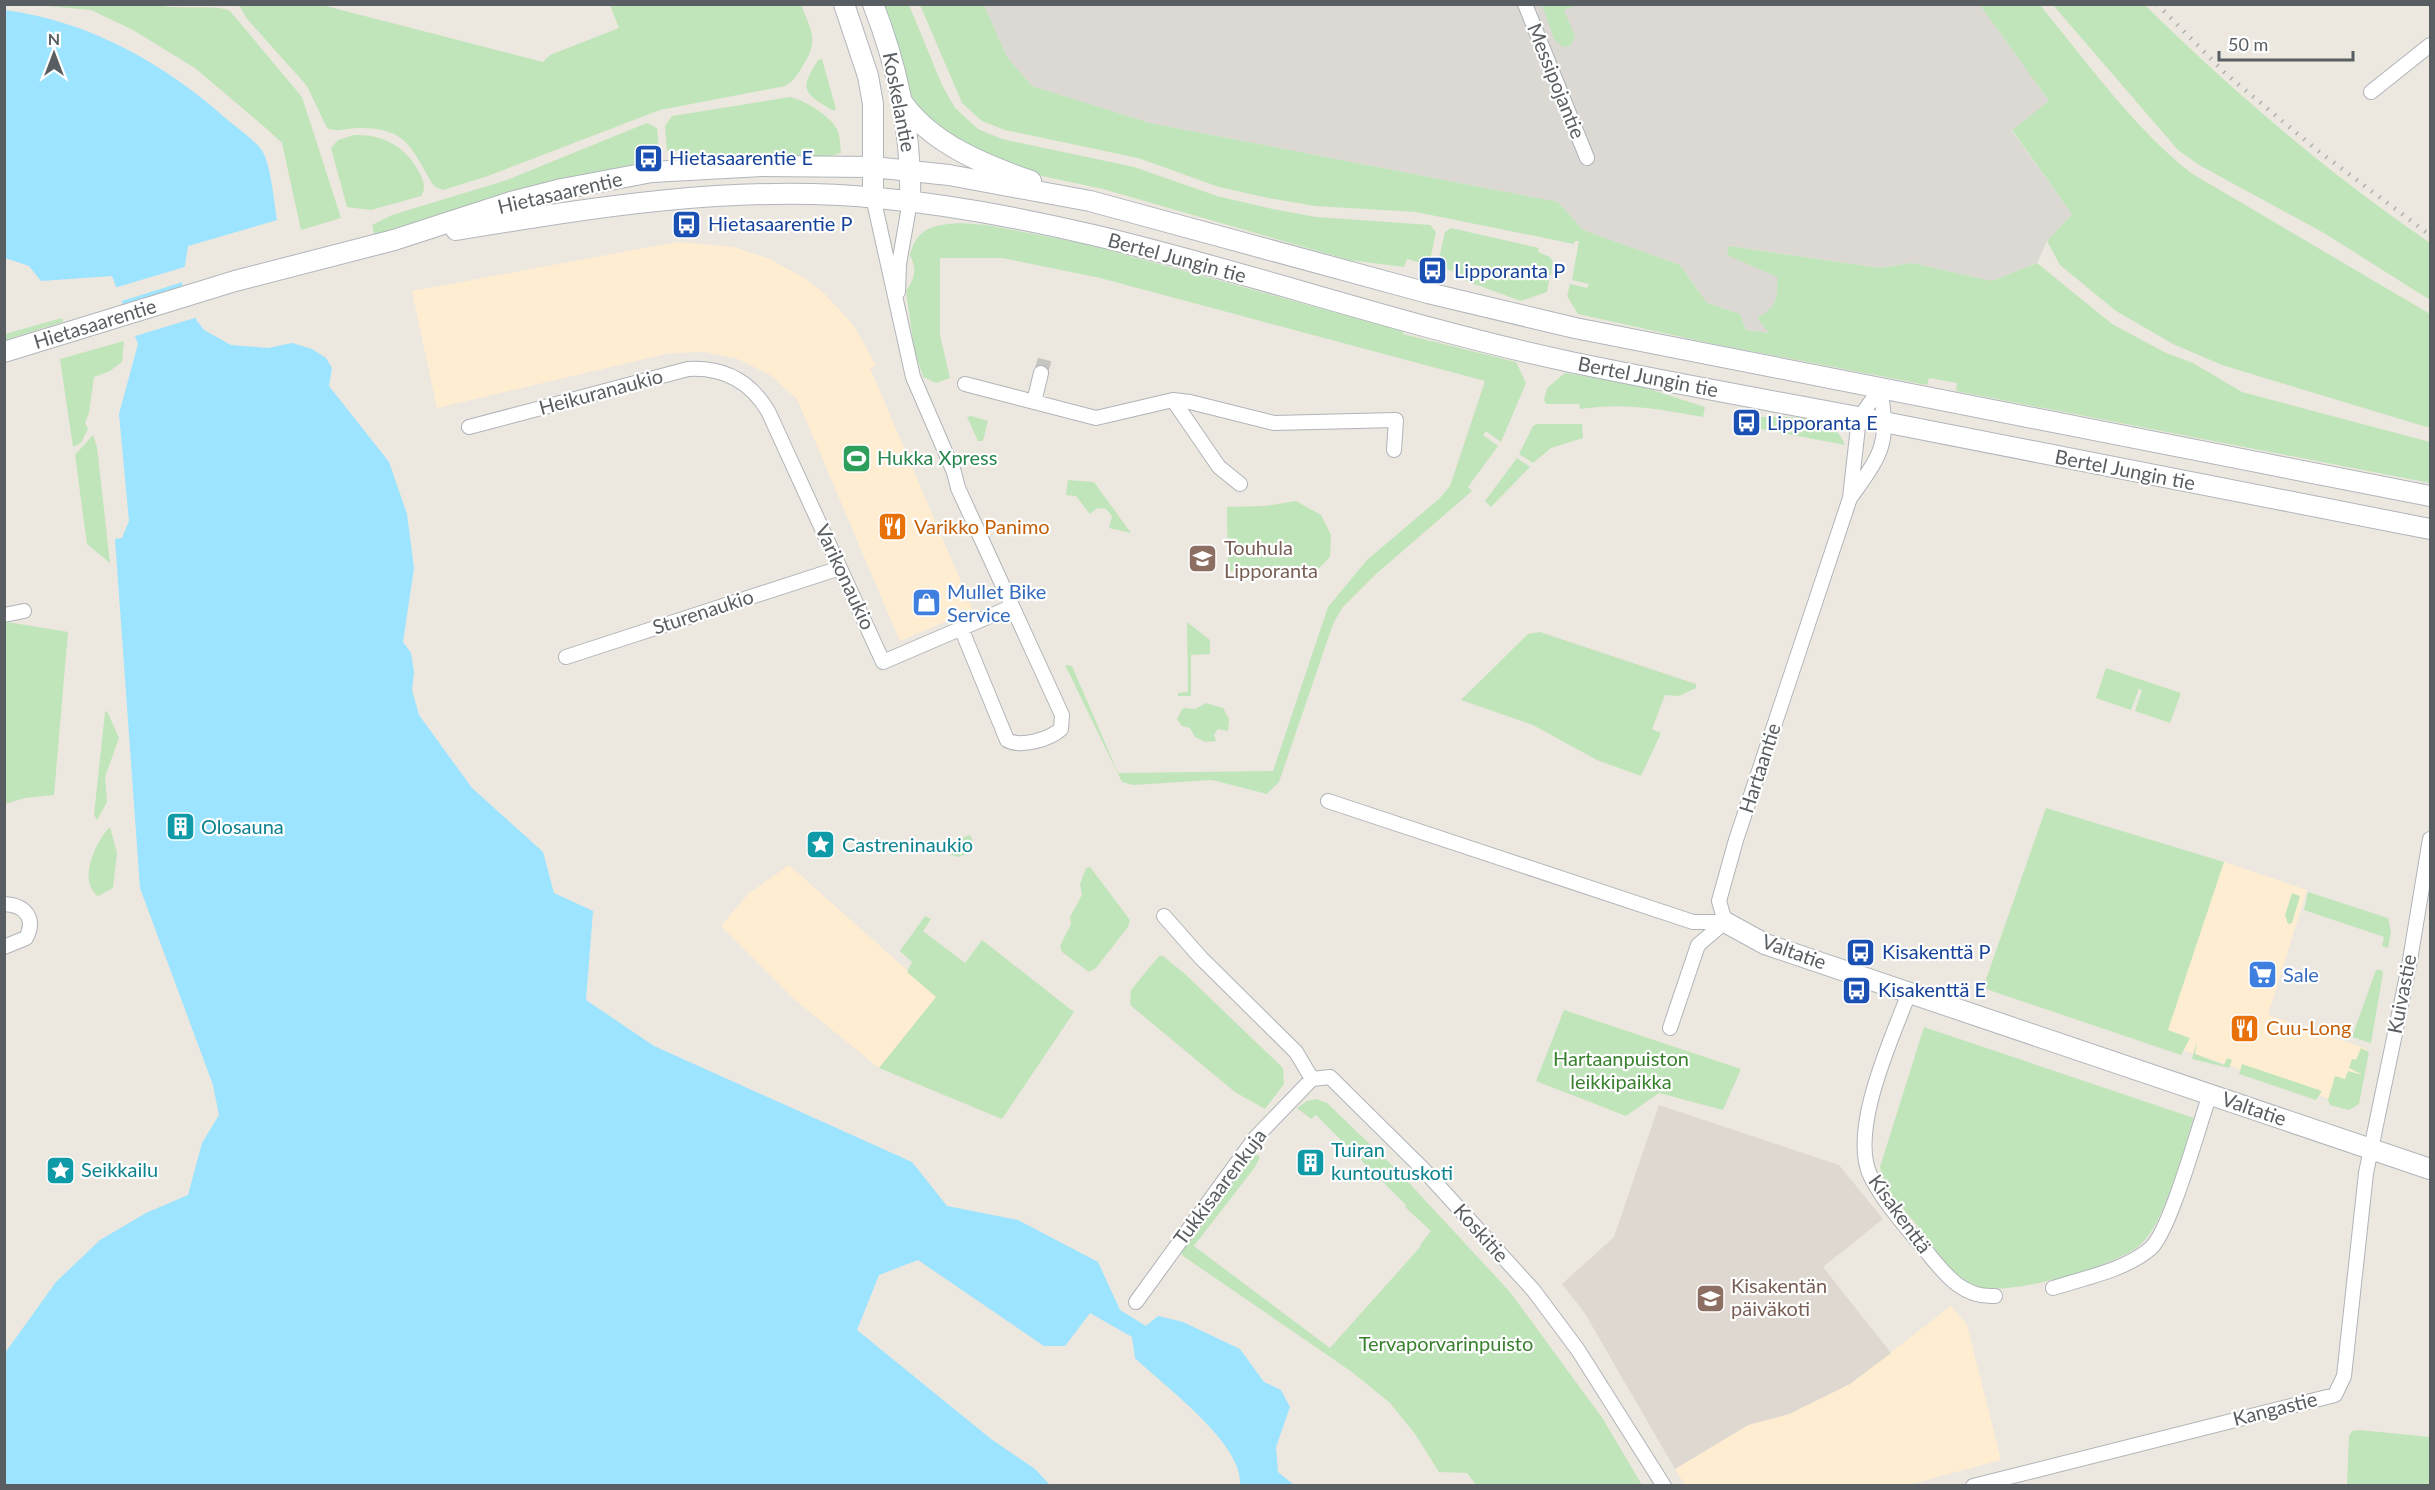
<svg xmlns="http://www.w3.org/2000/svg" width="2435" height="1490" font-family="Lato,sans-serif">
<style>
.commercial{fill:#ffedd1}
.industrial{fill:#dcd9d4}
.education{fill:#ded8d0}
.green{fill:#c1e5ba}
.water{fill:#9ce4ff}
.pier{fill:#ece7df}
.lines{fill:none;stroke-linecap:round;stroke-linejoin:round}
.street-tunnel{stroke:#c7c5c0;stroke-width:14;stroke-dasharray:14 7;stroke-linecap:butt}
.street-casing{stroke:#b0b4b8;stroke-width:16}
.secondary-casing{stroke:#b1b6bb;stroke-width:22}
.street{stroke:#fff;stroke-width:14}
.secondary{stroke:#fff;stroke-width:20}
.rail{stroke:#afb0b1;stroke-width:4.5;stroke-dasharray:1.5 8;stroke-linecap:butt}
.labels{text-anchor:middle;stroke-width:4.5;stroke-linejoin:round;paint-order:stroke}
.street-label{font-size:20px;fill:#585e61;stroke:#fff}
.transit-label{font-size:20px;fill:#164399;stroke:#fff;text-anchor:start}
.leisure-label{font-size:20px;fill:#27864d;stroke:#fff;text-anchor:start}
.food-label{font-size:20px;fill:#c56008;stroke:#fff;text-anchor:start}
.education-label{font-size:20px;fill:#785e54;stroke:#fff;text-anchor:start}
.shop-label{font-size:20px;fill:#366cbe;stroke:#fff;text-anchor:start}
.culture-label{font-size:20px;fill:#0d838f;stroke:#fff;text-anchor:start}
.park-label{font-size:20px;fill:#39812f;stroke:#fff}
</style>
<rect width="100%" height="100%" fill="#ece7df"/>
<path class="commercial" d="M 677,242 L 734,247 L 770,259 L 806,279 L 824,293 L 854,326 L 876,365 L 870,368 L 973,610 L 900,641 L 797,399 L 770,375 L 738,359 L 705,352 L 670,353 L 437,408 L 412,291 Z
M 2224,862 L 2307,890 L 2268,1015 L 2367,1049 L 2354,1107 L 2163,1043 Z
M 789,865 L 937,997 L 879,1068 L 794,999 L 721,926 L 748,894 Z
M 1951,1306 L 1967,1325 L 2001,1460 L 1904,1486 L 1685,1485 L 1675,1469 L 1748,1425 L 1789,1414 L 1850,1384 Z"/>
<path class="industrial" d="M 984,5 L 1980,5 L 2049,101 L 2012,131 L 2072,214 L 2047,241 L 2037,263 L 1992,281 L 1912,263 L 1880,268 L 1730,246 L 1727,255 L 1777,276 L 1778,295 L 1770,311 L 1757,318 L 1770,333 L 1746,330 L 1740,314 L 1707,303 L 1680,265 L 1583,230 L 1558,202 L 1150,123 L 1032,86 L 1007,57 Z"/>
<path class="education" d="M 1659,1105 L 1839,1165 L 1883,1219 L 1823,1267 L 1891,1353 L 1850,1384 L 1789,1414 L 1748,1425 L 1675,1469 L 1584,1312 L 1562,1284 L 1614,1237 Z"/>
<path class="green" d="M 157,5 C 176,10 218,4 230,11 L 302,97 L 341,218 L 301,230 L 282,143 L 268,130 L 195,68 L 133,30 L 91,10 L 37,5 Z
M 239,5 L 322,5 L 543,62 L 550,55 L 619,28 L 610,5 L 801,5 C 811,30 819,39 804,64 C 798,74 794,81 785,86 L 660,110 L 488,176 L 443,190 L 435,187 C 411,151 411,128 359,128 C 348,128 337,133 327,128 L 307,86 L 247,19 Z
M 883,5 L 909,5 L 942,85 L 955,108 L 978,129 L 1002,139 L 1134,167 L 1217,196 L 1268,208 L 1316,217 L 1430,225 L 1436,232 L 1430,261 L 1425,264 L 1407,259 L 1404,267 L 1349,260 L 1103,189 L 1023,172 L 1001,164 L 922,116 L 913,106 Z
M 920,5 L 984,5 L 1007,57 L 1032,86 L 1150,123 L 1558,202 L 1583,230 L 1680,265 L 1707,303 L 1740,314 L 1746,330 L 1769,333 L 1757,318 C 1777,307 1778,298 1777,277 L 1727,255 L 1729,246 L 1880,268 L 1912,263 L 1992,281 L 2037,263 L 2112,324 L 2166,353 L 2193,363 L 2242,392 L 2430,442 L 2430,483 L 1956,391 L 1957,383 L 1929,378 L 1927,385 L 1709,343 L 1578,314 L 1567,296 L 1570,284 L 1587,288 L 1589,284 L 1572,280 L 1579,241 L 1575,241 L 1574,244 L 1416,212 L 1315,206 L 1268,198 L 1219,187 L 1138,158 L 1005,130 L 982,121 L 962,103 Z
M 1542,5 L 1578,5 L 1564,10 L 1575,37 L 1570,46 L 1563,47 L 1554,39 Z
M 1980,5 L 2040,5 C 2087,62 2132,126 2191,173 L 2430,314 L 2430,428 L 2222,365 L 2173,344 L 2116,311 L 2060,265 L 2047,241 L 2072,214 L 2012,130 L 2049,101 Z
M 2053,5 L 2145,5 C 2233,92 2328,173 2430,243 L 2430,300 L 2324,233 L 2199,165 L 2178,150 Z
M 822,59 L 836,109 L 834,111 C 803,93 799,90 818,60 Z
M 790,97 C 805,100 830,116 837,129 C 840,136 840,145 841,153 C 796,167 735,163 689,158 L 687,150 L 667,151 L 665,126 L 672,116 Z
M 647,123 L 657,128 L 659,151 L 657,154 L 635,156 L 635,164 L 374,234 L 372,225 L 392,215 L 507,180 Z
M 354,135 C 383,134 407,147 420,174 C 424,182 426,188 421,196 L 371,210 L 347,207 L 331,148 L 338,140 Z
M 960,223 L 987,225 L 1086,244 L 1403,331 L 1403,334 L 1516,362 L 1526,383 L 1501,442 L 1486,431 L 1483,435 L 1498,446 L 1468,487 L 1472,491 L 1376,574 L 1342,608 L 1333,624 L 1279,782 L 1267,794 L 1212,780 L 1133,785 L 1122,782 L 1065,665 L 1072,666 L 1118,773 L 1273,771 L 1328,607 L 1367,560 L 1440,498 L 1450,486 L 1485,381 L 1100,278 L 1002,258 L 940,258 L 940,335 L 950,378 L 936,383 L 923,377 L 914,349 L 906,291 C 915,278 917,269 910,255 C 917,227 934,225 960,223 Z
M 1451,228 L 1539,248 L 1538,252 L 1550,257 L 1553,262 L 1551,275 L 1534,271 L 1532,275 L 1549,280 L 1547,292 L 1521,301 L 1458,278 L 1458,273 L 1440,267 L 1438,263 L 1445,232 Z
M 62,318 L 63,322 L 5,340 L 5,334 Z
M 124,341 L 122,362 L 110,371 L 94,377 L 89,413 L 85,423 L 88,429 L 81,443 L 73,447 L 60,359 Z
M 1565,373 L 1637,385 L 1705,407 L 1703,417 C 1659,409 1625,402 1580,409 L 1579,404 L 1546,404 L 1544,400 L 1547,388 Z
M 971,416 L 988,421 L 983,441 L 978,441 L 967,417 Z
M 1758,417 C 1787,418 1833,411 1845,445 L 1756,428 Z
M 1537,424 L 1582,424 L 1583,438 L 1551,448 L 1533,463 L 1519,454 L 1533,426 Z
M 93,435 L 97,447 L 110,563 L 87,544 L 75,455 Z
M 1517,458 L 1530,467 L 1491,507 L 1485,501 Z
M 1068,480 L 1094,482 L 1131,533 L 1109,528 L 1112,516 L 1106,509 L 1097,508 L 1090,514 L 1076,496 L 1066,495 Z
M 1296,501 L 1321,515 L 1331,535 L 1330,557 L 1319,568 L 1228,571 L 1227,507 L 1265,506 Z
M 7,622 L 68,632 L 54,795 L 25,798 L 5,804 L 4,623 Z
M 1187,622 L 1210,640 L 1210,654 L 1191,655 L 1191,696 L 1178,696 L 1178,693 L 1188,692 Z
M 1540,632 L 1696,684 L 1696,688 L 1679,696 L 1665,695 L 1652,729 L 1661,733 L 1641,776 L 1597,760 L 1533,725 L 1461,700 L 1528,634 Z
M 2106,668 L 2181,693 L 2170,723 L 2135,711 L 2142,690 L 2139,689 L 2131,710 L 2096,698 Z
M 1206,703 L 1223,708 L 1229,719 L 1228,731 L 1218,729 L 1214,735 L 1216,741 L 1205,742 L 1195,737 L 1190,728 L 1182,726 L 1177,719 L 1183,708 L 1195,709 Z
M 107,711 L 119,738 L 105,777 L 107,802 L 97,820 L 94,815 L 105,712 Z
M 2046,808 L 2224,862 L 2168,1030 L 2190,1038 L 2181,1055 L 1983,988 Z
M 110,827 L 117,853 L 113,888 L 98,896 C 77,882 96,840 110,827 Z
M 970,835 L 974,844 L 971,852 L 958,857 L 948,854 L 945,845 Z
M 1090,867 L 1130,920 L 1128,927 L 1096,968 L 1089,972 L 1062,952 L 1060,946 L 1071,924 L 1070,917 L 1082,895 L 1080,884 L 1086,868 Z
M 2308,892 L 2388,918 L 2391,932 L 2388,948 L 2382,946 L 2384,937 L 2304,910 Z
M 2292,893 L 2300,896 L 2292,923 L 2288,924 L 2285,915 Z
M 925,916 L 931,919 L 923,931 L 965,963 L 982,940 L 1074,1012 L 1002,1119 L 879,1068 L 936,997 L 907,972 L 912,962 L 900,951 Z
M 1159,956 L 1163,956 L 1185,974 L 1283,1068 L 1284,1084 L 1265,1109 L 1235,1092 L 1130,1005 L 1131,990 Z
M 2376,970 L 2381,970 L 2383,973 L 2371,1043 L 2352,1037 Z
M 1564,1010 L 1741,1069 L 1723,1110 L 1659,1093 L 1626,1116 L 1536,1081 Z
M 1924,1027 L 2194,1118 C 2182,1151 2166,1221 2141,1244 C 2118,1266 2006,1298 1976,1286 C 1949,1275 1934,1246 1916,1224 C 1902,1207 1884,1190 1880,1167 Z
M 2197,1041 L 2195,1054 L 2224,1065 L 2227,1058 L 2232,1060 L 2229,1068 L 2192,1059 Z
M 2361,1048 L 2369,1052 L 2359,1104 L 2349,1110 L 2330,1105 L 2328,1100 L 2335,1076 L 2345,1079 L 2348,1071 L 2363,1075 L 2349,1068 L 2352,1059 L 2356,1060 Z
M 2242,1064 L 2322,1091 L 2316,1100 L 2239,1074 Z
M 1316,1099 L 1327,1103 L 1400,1173 L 1510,1292 L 1603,1419 L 1642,1485 L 1476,1485 L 1467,1473 L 1439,1472 L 1415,1434 L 1390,1403 L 1352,1372 L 1183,1256 L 1180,1249 L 1250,1155 L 1256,1154 L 1260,1157 L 1255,1167 L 1194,1246 L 1330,1348 L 1421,1246 L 1420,1245 L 1431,1231 L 1405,1207 L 1406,1205 L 1374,1173 L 1372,1175 L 1363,1166 L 1365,1164 L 1316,1115 L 1311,1119 L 1297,1108 L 1307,1101 Z
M 2359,1430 L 2430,1437 L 2430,1485 L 2347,1485 L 2349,1436 L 2352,1431 Z"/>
<path class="water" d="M 5,10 C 90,21 167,65 230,122 C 240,130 253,139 261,149 C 271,163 274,202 277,220 L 188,246 L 182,285 L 197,321 L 204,330 L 231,345 L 268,348 L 292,343 L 312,349 L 326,358 L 332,368 L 329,386 L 389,462 L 407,514 L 414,568 L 403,642 L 411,653 L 414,672 L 412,690 L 419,715 L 472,788 L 543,852 L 554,893 L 593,911 L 586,1000 L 654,1046 L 912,1162 L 947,1206 L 1018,1220 L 1098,1262 L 1120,1310 L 1146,1326 L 1158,1316 L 1183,1322 L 1240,1349 L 1264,1382 L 1281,1390 L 1290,1407 L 1276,1447 L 1278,1472 L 1294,1485 L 1240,1485 C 1244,1444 1164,1386 1135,1358 L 1132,1337 L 1090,1313 L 1065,1346 L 1044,1346 L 918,1260 L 879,1275 L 857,1330 L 991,1439 L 1035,1469 L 1050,1485 L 5,1485 L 5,1353 L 56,1282 L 100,1240 L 146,1213 L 188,1195 L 202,1143 L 219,1115 L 213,1085 L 140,888 L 115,539 L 122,538 L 129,521 L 119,414 L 138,344 L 112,276 L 41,281 L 29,266 L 5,258 Z"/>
<path class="pier" d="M 188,266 L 186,281 L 119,302 L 114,288 Z
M 186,286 L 198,317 L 132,337 L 120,305 Z"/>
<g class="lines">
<path class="street-tunnel" d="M 1041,373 L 1045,358"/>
<defs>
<path id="street" d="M 1525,4 L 1587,158
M 2371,92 L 2430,45
M 873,197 L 913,377 L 954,472 L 958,488 L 1062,715 L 1061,729 C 1050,739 1021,748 1007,740 L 961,628
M 898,292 L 899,264 L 910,201
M 965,384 L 1096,418 L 1173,400 L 1190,402 L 1274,423 L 1396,420 L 1394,450
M 1173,400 L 1219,467 L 1240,484
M 1034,402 L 1041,373
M 469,427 L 688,369 C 723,367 750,381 768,411 L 883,662 L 1011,607
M 1851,497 C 1882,453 1890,444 1880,389
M 4,615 L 24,611
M 566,657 L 840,568
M 1328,801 L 1693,922 L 1725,922
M 4,904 C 26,905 36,919 26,938 L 4,947
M 1164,916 L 1201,958 L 1296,1052 L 1312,1079
M 1725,922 L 1719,901 L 1736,840 L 1850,498 L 1859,418 L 1880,389
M 1909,993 C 1892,1038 1848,1132 1871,1177 C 1885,1204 1907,1228 1926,1251 C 1945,1274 1962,1298 1995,1296
M 1670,1028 L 1698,945 L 1725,922
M 2053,1288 C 2084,1278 2126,1270 2151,1248 C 2171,1229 2199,1125 2210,1094
M 1136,1302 L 1255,1138 L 1312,1079 L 1330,1077 L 1423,1169 L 1534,1291 L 1578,1350 L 1664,1486
M 1973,1486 L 2335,1395 L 2344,1376 L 2366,1173 L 2409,966 L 2430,839"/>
<path id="secondary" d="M 844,4 L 868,76 L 873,104 L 873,197
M 873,4 C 898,68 912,133 910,201
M 903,103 C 932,144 985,165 1031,181
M 456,230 C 595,207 737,184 878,198 C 1114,220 1336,312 1566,361 C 1675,384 1785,403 1894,424 C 2073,459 2252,494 2430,529
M 4,352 L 235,281 L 394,240 L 511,202 L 562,189 L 652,172 L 762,166 L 873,167 L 949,175 L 1090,201 L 1428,293 L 1575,328 L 2430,496
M 1725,922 L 1765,944 L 2430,1169"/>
</defs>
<use href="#street" class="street-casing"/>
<use href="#secondary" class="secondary-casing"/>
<use href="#street" class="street"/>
<use href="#secondary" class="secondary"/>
<path class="rail" d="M 2157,4 L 2226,74 L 2317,150 L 2430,235"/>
</g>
<defs>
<symbol id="bus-square" viewBox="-11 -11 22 22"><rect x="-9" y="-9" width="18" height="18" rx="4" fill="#1a4fb4" stroke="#fff"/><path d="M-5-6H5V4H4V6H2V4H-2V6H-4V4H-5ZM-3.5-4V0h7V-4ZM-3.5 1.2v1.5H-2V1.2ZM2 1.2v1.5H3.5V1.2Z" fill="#fff"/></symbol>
<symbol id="stadium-square" viewBox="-11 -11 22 22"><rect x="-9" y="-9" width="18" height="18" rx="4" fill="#2e9e5b" stroke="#fff"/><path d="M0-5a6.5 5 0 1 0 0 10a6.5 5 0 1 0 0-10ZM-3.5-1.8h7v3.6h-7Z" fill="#fff"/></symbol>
<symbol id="restaurant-square" viewBox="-11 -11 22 22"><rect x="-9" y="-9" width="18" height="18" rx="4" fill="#e8710a" stroke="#fff"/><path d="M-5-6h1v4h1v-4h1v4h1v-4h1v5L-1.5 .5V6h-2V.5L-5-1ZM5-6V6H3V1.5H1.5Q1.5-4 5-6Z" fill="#fff"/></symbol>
<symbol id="school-square" viewBox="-11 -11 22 22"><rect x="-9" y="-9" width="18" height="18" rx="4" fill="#8d6e63" stroke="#fff"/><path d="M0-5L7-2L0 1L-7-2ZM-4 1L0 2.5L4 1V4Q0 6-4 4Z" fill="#fff"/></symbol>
<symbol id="shop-square" viewBox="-11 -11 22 22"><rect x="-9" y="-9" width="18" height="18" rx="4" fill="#3f7fe0" stroke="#fff"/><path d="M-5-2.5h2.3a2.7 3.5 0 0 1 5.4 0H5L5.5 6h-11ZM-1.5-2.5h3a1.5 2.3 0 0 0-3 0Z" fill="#fff"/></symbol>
<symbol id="building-square" viewBox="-11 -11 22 22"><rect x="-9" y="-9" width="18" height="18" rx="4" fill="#0f9aa8" stroke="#fff"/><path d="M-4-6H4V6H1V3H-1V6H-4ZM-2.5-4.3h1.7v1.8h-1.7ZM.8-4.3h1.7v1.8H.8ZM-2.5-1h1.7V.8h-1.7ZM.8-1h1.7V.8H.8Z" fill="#fff"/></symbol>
<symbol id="sight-square" viewBox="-11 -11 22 22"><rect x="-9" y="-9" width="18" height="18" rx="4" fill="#0f9aa8" stroke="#fff"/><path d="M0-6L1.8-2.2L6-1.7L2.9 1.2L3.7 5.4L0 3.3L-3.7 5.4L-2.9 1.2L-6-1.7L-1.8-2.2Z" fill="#fff"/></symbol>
<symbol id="supermarket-square" viewBox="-11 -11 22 22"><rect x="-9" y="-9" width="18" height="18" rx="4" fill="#3f7fe0" stroke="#fff"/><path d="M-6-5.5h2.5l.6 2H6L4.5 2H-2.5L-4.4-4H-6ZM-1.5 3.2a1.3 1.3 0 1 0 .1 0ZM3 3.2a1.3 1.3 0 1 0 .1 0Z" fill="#fff"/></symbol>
</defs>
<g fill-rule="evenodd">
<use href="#bus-square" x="632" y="142" width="33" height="33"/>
<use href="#bus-square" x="670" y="208" width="33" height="33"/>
<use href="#bus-square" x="1416" y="254" width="33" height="33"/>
<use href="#bus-square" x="1730" y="406" width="33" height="33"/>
<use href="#stadium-square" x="840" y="442" width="33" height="33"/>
<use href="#restaurant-square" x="876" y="510" width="33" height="33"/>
<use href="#school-square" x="1186" y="542" width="33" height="33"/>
<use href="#shop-square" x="910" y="586" width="33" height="33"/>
<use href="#building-square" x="164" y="810" width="33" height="33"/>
<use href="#sight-square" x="804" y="828" width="33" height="33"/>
<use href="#bus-square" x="1844" y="936" width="33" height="33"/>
<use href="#supermarket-square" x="2246" y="958" width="33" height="33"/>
<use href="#bus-square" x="1840" y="974" width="33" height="33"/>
<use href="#restaurant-square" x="2228" y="1012" width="33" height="33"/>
<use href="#building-square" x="1294" y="1146" width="33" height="33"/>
<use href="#sight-square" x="44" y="1154" width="33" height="33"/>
<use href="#school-square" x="1694" y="1282" width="33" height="33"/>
</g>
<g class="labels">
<g class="street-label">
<text transform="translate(1556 81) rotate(68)" y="7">Messipojantie</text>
<text transform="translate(899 102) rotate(79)" y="7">Koskelantie</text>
<text transform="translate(560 193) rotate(-13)" y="7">Hietasaarentie</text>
<text transform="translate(1177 258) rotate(15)" y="7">Bertel Jungin tie</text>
<text transform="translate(95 324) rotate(-17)" y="7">Hietasaarentie</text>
<text transform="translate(1648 377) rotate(11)" y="7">Bertel Jungin tie</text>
<text transform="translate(601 392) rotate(-15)" y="7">Heikuranaukio</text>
<text transform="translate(2125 470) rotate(11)" y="7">Bertel Jungin tie</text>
<text transform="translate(845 577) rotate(65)" y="7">Varikonaukio</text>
<text transform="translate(703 612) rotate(-18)" y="7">Sturenaukio</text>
<text transform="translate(1760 768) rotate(-72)" y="7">Hartaantie</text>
<text transform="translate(1794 952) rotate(20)" y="7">Valtatie</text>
<text transform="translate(2402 994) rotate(-79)" y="7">Kuivastie</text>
<text transform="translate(2254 1109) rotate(19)" y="7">Valtatie</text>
<text transform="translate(1220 1187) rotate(-53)" y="7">Tukkisaarenkuja</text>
<text transform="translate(1900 1214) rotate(54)" y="7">Kisakenttä</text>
<text transform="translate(1481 1233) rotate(48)" y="7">Koskitie</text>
<text transform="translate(2275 1409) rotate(-14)" y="7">Kangastie</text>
</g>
<g class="transit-label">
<text x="669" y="165">Hietasaarentie E</text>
<text x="708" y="231">Hietasaarentie P</text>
<text x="1454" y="278">Lipporanta P</text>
<text x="1767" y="430">Lipporanta E</text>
<text x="1882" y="959">Kisakenttä P</text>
<text x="1878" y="997">Kisakenttä E</text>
</g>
<g class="leisure-label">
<text x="877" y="465">Hukka Xpress</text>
</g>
<g class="food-label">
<text x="914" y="534">Varikko Panimo</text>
<text x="2266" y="1035">Cuu-Long</text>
</g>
<g class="education-label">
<text x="1224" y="555">Touhula<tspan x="1224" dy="23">Lipporanta</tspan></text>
<text x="1731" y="1293">Kisakentän<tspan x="1731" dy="23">päiväkoti</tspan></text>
</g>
<g class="shop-label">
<text x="947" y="599">Mullet Bike<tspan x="947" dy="23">Service</tspan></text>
<text x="2283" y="982">Sale</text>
</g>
<g class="culture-label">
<text x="201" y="834">Olosauna</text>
<text x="842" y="852">Castreninaukio</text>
<text x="1331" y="1157">Tuiran<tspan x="1331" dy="23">kuntoutuskoti</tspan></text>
<text x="81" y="1177">Seikkailu</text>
</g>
<g class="park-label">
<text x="1621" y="1066">Hartaanpuiston<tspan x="1621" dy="23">leikkipaikka</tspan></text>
<text x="1446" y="1351">Tervaporvarinpuisto</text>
</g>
</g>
<rect width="2435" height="1490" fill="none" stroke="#585e61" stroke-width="12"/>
<g transform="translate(54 54)" stroke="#ffffff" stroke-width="4.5" paint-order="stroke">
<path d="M0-4.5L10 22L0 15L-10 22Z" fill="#585e61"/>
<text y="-9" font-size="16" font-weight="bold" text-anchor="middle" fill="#585e61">N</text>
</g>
<path d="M2219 51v9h134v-9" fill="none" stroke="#585e61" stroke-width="3"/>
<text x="2228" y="51" font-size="18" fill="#585e61" stroke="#ffffff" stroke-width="4.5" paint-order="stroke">50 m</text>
</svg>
